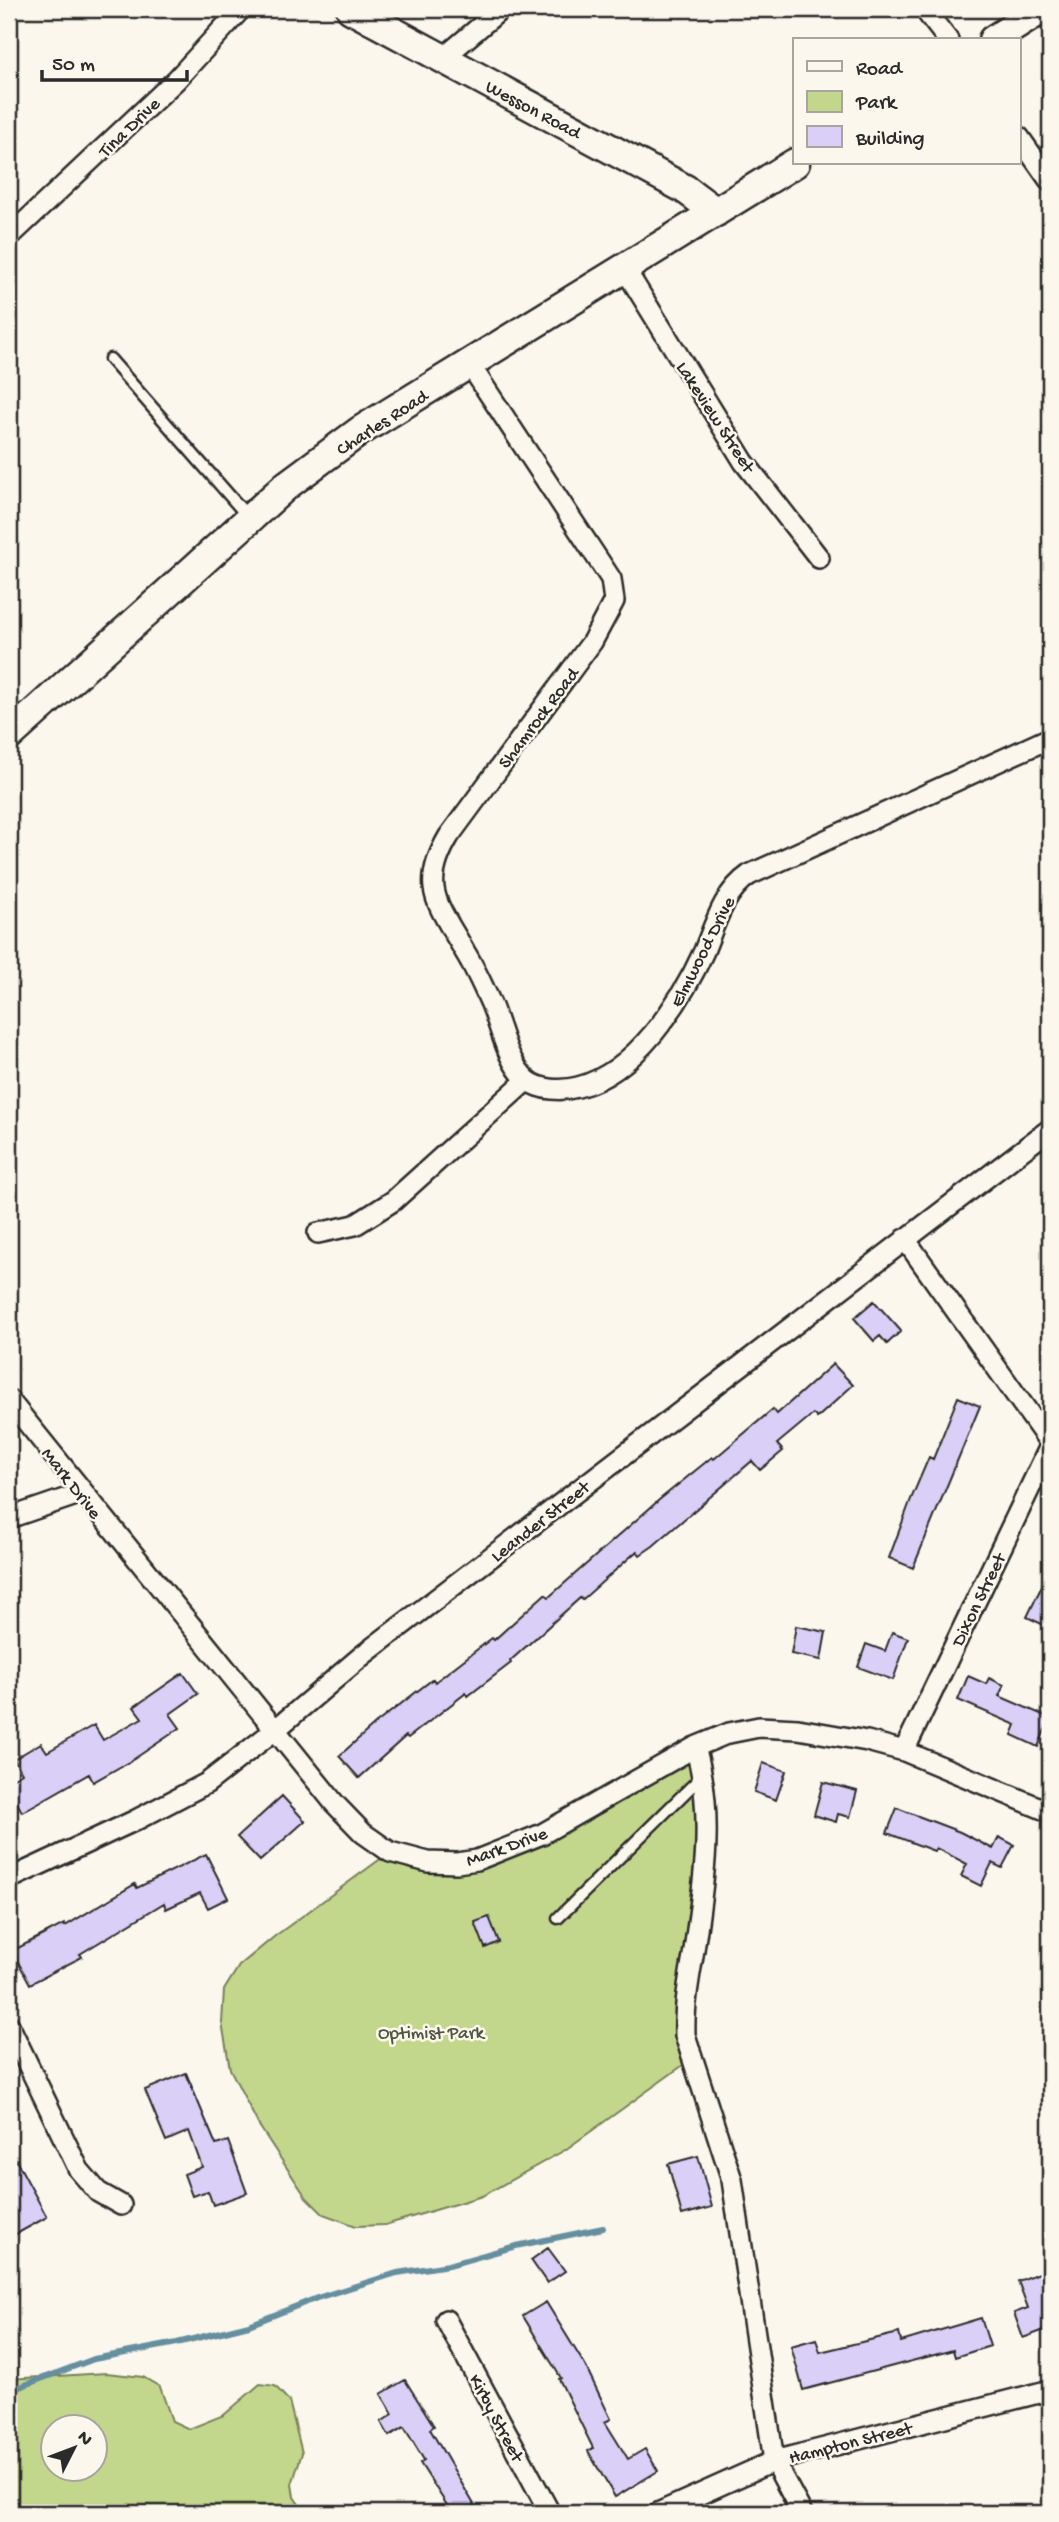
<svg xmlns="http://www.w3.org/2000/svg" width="1059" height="2522" font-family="'Gochi Hand',sans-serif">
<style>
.green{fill:#c3d78c;stroke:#77815c;stroke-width:2;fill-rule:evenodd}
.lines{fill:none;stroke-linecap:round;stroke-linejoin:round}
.stream{stroke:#658f9f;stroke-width:6}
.building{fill:#d9cff7;stroke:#2b2b2b;stroke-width:2}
.lane-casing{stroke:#2b2b2b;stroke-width:15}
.street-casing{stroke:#2b2b2b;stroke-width:24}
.secondary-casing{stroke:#2b2b2b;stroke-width:33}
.lane{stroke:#fbf7ec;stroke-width:10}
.street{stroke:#fbf7ec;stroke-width:19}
.secondary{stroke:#fbf7ec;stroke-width:28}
.labels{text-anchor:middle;stroke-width:5;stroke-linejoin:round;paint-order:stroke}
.street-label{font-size:19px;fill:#2b2b2b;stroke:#fbf7ec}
.park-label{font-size:19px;fill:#515643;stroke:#fbf7ec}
</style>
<rect width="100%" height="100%" fill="#fbf7ec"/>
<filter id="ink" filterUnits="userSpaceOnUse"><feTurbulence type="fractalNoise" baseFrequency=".0143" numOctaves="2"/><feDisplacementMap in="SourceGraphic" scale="14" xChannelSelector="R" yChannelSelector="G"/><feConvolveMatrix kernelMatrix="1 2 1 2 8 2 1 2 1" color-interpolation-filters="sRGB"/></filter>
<g filter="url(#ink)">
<path class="green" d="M 695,1747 L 699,1910 L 693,2058 L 565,2150 L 482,2196 L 385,2225 L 356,2226 L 323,2214 L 306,2197 L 258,2124 L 230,2069 L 222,2023 L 224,1990 L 239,1966 L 275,1936 L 390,1852 L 477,1860 Z
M 106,2373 L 143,2377 L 160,2387 L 172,2421 L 189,2429 L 224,2415 L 260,2384 L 275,2386 L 289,2401 L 302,2453 L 292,2484 L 294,2497 L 305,2513 L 9,2513 L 9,2379 ZM 52,2428 L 94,2428 L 94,2470 L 52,2470 Z"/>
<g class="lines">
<path class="stream" d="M 9,2391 L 94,2359 L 177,2343 L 249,2325 L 317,2298 L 397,2273 L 449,2265 L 516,2246 L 603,2228"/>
</g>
<path class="building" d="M 874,1301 L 901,1331 L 887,1344 L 880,1336 L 874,1341 L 854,1318 Z
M 833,1364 L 853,1385 L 817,1418 L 813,1414 L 777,1444 L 783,1451 L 760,1470 L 752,1461 L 653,1546 L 640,1555 L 637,1551 L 582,1600 L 580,1598 L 510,1661 L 511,1663 L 468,1696 L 466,1693 L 408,1738 L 406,1736 L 359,1778 L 339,1756 L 375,1724 L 433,1679 L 435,1682 L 492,1638 L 494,1640 L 545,1594 L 549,1597 L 659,1500 L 712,1457 L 714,1459 L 773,1409 L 777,1414 Z
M 958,1397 L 980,1406 L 913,1568 L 889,1558 L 911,1499 L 929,1457 L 933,1459 Z
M 1050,1569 L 1050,1628 L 1027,1617 Z
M 796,1626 L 826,1632 L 821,1660 L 791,1654 Z
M 892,1632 L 908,1638 L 893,1680 L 858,1667 L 866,1644 L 885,1651 Z
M 183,1673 L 198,1694 L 170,1714 L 180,1728 L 134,1759 L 93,1782 L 89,1774 L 22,1812 L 9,1788 L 9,1781 L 22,1773 L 14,1759 L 41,1743 L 47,1752 L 94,1725 L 103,1740 L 142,1718 L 134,1707 Z
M 968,1676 L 986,1684 L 989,1678 L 1004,1685 L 999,1696 L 1050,1718 L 1038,1747 L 1012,1735 L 1016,1725 L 958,1700 Z
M 763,1763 L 786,1771 L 776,1800 L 754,1792 Z
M 823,1782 L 857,1791 L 850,1817 L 838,1814 L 836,1822 L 814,1815 Z
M 282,1796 L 305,1821 L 260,1861 L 237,1837 Z
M 897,1808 L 960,1832 L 993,1849 L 999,1837 L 1014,1845 L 1002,1868 L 992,1863 L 981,1886 L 961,1876 L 967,1864 L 936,1848 L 934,1851 L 887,1833 Z
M 206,1854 L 228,1898 L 208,1908 L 200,1893 L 166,1909 L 164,1903 L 80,1954 L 82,1957 L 30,1984 L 12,1951 L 64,1924 L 65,1926 L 135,1884 L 137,1888 Z
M 489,1917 L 499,1942 L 485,1948 L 475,1922 Z
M 186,2073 L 216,2145 L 228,2141 L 247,2193 L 213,2205 L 208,2191 L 192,2196 L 184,2174 L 202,2167 L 189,2131 L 166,2141 L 145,2090 Z
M 9,2147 L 47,2217 L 9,2238 Z
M 698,2156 L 712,2207 L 682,2215 L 668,2164 Z
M 548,2248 L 565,2271 L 547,2283 L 531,2260 Z
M 1042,2272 L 1050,2296 L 1050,2328 L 1023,2338 L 1014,2313 L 1028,2308 L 1018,2281 Z
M 546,2302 L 586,2367 L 611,2419 L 605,2422 L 628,2459 L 645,2449 L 658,2471 L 615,2497 L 588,2451 L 593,2448 L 559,2379 L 561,2378 L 523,2316 Z
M 981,2318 L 990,2346 L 955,2357 L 953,2350 L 803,2390 L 791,2346 L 816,2339 L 820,2352 L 899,2333 L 901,2342 Z
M 405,2380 L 434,2426 L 430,2429 L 479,2513 L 452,2513 L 420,2463 L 424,2460 L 404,2427 L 389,2436 L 381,2422 L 393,2414 L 381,2394 Z"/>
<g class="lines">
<defs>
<path id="lane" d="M 110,359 L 249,518
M 558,1918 L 701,1777"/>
<path id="street" d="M 924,9 L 948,40
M 442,59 L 501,9
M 1019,137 L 1050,181
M 9,237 L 176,80 L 241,9
M 625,269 L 744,462 L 819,558
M 470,365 L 611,579 L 614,601 L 592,642 L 449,836 C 418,888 439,905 465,952 C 475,968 483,986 491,1004 C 501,1028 507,1062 527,1080 C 540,1091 563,1091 578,1087 C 635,1073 681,1002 704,951 C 715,924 724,892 749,875 L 1050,738
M 318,1233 L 355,1225 L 393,1201 L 527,1080
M 905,1239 L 1050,1443
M 9,1400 L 335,1804 L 363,1833 L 390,1852 L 428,1862 L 457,1863 L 477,1860 L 542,1834 L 695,1747 L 729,1733 L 759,1727 L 798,1729 L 867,1741 L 904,1751 L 1050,1812
M 9,1518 L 82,1493
M 695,1747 C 715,1812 704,1883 694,1950 C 689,1978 684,2006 685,2035 L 732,2180 L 774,2461 L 802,2513
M 904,1751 L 1050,1446
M 9,1879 L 136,1820 L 207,1783 L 275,1730 L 363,1655 L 1050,1129
M 9,2025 L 79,2170 L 98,2192 L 121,2205
M 446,2320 L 550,2513
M 658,2513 L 774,2461 L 1050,2390"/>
<path id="secondary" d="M 351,9 L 685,189 L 716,212
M 993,40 L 1042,9
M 9,736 L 287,485 L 360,431 L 795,163"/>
</defs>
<use href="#lane" class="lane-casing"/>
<use href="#street" class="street-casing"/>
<use href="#secondary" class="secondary-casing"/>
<use href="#lane" class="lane"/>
<use href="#street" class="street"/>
<use href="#secondary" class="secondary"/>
</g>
</g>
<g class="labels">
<g class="street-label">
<text transform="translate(534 108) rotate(28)" y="7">Wesson Road</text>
<text transform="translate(128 126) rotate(-44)" y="7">Tina Drive</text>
<text transform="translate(717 416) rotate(57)" y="7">Lakeview Street</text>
<text transform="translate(381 421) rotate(-33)" y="7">Charles Road</text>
<text transform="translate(537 717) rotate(-53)" y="7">Shamrock Road</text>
<text transform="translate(701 951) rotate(-63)" y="7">Elmwood Drive</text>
<text transform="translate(73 1482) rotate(52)" y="7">Mark Drive</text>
<text transform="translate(539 1520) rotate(-38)" y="7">Leander Street</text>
<text transform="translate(977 1599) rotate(-64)" y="7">Dixon Street</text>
<text transform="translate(506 1845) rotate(-20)" y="7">Mark Drive</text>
<text transform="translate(498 2417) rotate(62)" y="7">Kirby Street</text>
<text transform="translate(850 2441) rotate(-14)" y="7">Hampton Street</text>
</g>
<g class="park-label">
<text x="431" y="2038">Optimist Park</text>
</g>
</g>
<rect width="1059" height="2522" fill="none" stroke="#fbf7ec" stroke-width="35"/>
<rect x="18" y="18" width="1024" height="2487" fill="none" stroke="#2b2b2b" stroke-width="2.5" filter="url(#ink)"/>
<rect x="793" y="38" width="228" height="126" fill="#fbf7ec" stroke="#a8a59f" stroke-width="2"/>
<rect x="807" y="61" width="35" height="10" fill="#fbf7ec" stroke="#a8a59f" stroke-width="2"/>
<text x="856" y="74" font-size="21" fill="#2b2b2b">Road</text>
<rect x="807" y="91" width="35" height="21" fill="#c3d78c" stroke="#a8a59f" stroke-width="2"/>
<text x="856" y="108" font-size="21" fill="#2b2b2b">Park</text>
<rect x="807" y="126" width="35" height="21" fill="#d9cff7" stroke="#a8a59f" stroke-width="2"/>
<text x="856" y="144" font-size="21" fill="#2b2b2b">Building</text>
<g transform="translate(74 2448) rotate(48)"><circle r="33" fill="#fbf7ec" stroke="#a8a59f" stroke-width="2"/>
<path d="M0-5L12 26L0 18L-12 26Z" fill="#2b2b2b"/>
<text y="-10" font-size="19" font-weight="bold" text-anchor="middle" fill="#2b2b2b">N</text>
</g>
<path d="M42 70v10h145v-10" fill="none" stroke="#2b2b2b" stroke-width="3.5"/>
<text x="52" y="70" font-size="21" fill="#2b2b2b" stroke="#fbf7ec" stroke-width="5" paint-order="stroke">50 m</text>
</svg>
